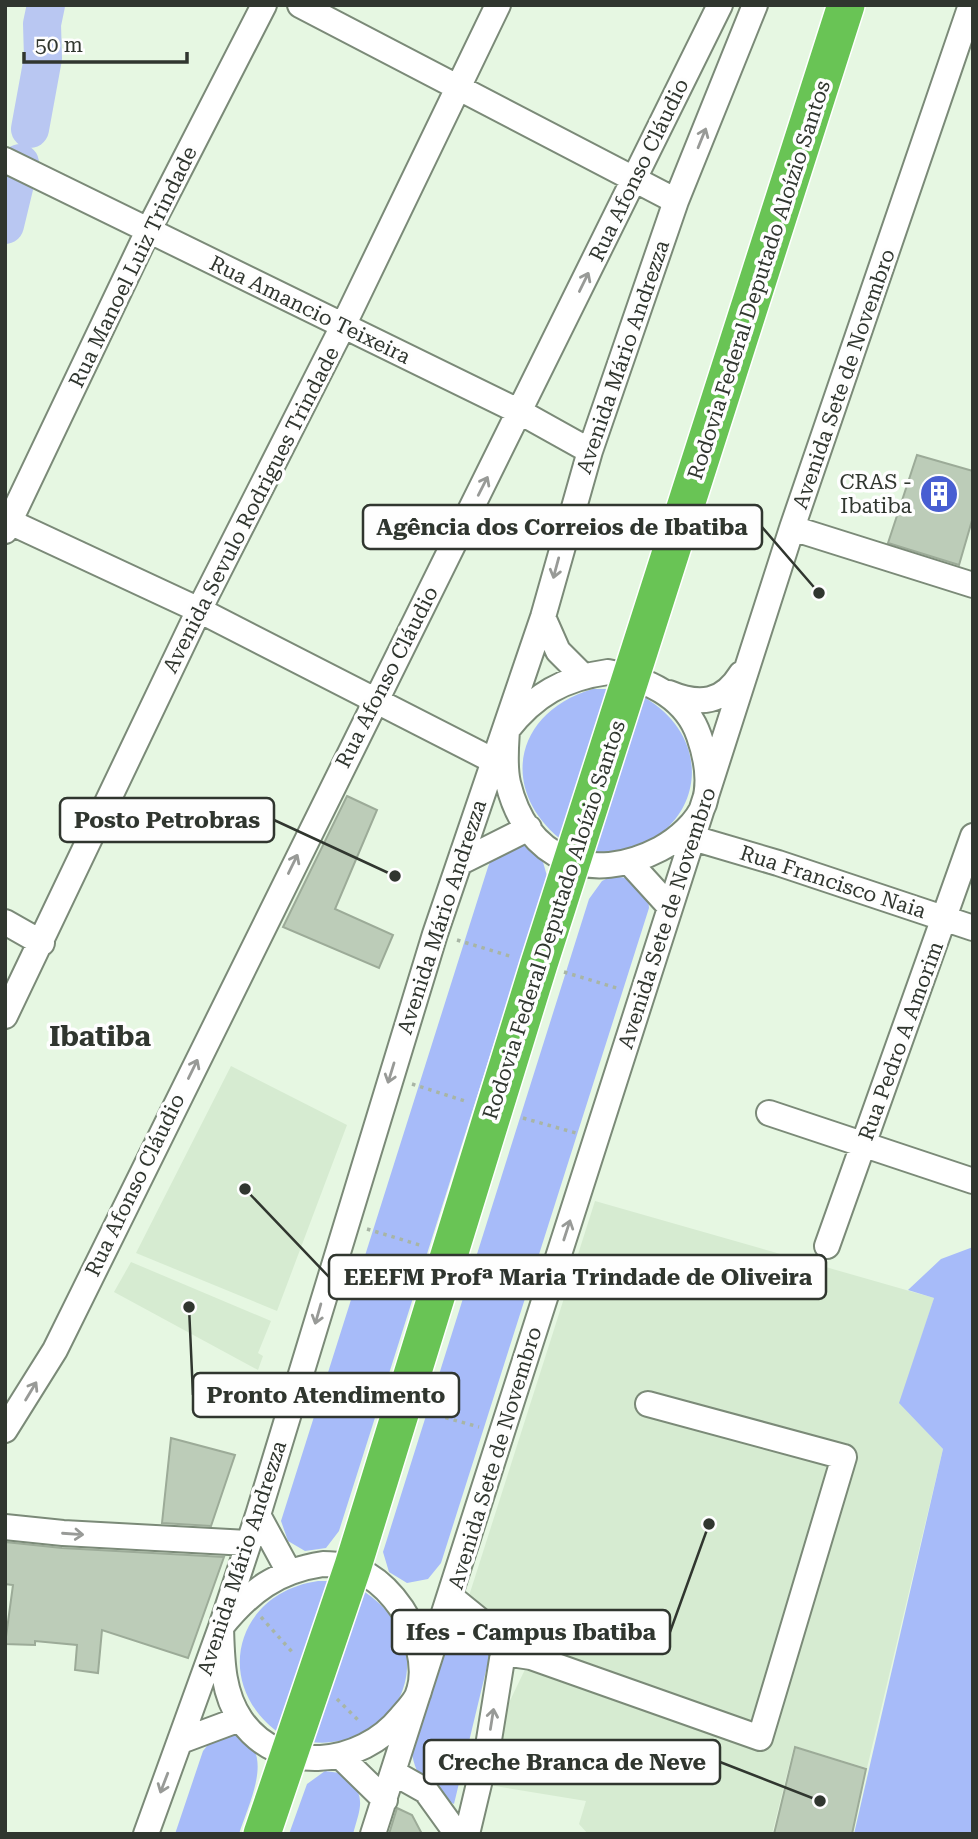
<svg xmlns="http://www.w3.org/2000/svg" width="978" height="1839" font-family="'Roboto Serif',serif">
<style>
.built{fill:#d6ebd1}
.green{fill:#a7bbf9}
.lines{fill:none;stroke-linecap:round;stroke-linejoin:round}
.river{stroke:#b9c7f2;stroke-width:38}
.building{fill:#bcccb8;stroke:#9cab98;stroke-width:2}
.minor-casing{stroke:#7b8a78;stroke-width:28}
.highway-casing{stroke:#fff;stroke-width:40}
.path{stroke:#a8b5a5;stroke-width:3.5;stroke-dasharray:3.5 5;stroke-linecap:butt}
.minor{stroke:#fff;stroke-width:24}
.highway{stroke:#69c455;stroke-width:37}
.oneway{stroke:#989a97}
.labels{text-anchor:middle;stroke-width:7;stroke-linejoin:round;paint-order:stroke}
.street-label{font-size:21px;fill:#30362f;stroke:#fefefe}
.poi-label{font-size:21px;fill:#30362f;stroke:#fefefe;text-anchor:end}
.district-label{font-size:28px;font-weight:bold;fill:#30362f;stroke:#fefefe}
.leader{fill:none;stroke:#30362f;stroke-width:2.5}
.callout-dot{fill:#30362f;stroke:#fefefe;stroke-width:2.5}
.callout{fill:#fefefe;stroke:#30362f;stroke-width:2.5}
.callout-label{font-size:23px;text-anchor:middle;font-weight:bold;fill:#30362f}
</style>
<rect width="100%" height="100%" fill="#e6f7e2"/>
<path class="built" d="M 231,1066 L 347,1125 L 277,1311 L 136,1253 Z
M 595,1201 L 934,1298 L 900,1403 L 943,1449 L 867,1768 L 794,1746 L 772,1834 L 588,1834 L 579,1824 L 586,1801 L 489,1785 L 506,1709 L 531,1657 L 515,1637 L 468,1599 Z
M 131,1262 L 271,1321 L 258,1353 L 263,1356 L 258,1370 L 114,1292 Z"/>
<path class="green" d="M 593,689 L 615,689 L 564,842 C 498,792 513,712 593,689 Z
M 644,697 C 730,748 692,857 595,852 Z
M 521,844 L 541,855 L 547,876 L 339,1531 L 326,1548 L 305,1551 L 288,1541 L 281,1521 L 488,867 L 492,857 Z
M 612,876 L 634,879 L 648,896 L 649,908 L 441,1563 L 428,1579 L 407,1583 L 389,1572 L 383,1552 L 589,899 L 602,881 Z
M 973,1247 L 973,1834 L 854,1834 L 943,1449 L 899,1403 L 934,1298 L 908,1290 L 941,1259 Z
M 318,1581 L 334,1581 L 282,1735 C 211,1687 234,1593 318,1581 Z
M 360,1589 C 445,1640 407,1752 310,1742 Z
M 454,1612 L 472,1624 L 490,1654 L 454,1804 C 427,1790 414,1777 411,1746 Z
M 234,1734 C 278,1748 249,1802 239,1834 L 175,1834 L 203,1751 L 210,1742 Z
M 325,1771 L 347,1774 C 366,1799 361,1805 353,1834 L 289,1834 L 307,1784 Z"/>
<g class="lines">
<path class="river" d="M 30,129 L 43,58 L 42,24 L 46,5
M 5,225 L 20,163"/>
</g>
<path class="building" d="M 917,455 L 973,471 L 973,517 L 959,565 L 888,543 Z
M 347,796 L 377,810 L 335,909 L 393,935 L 379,968 L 283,927 Z
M 171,1438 L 235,1455 L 211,1526 L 162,1523 Z
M 5,1542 L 62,1548 L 224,1557 L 188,1658 L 102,1630 L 98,1673 L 75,1670 L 77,1645 L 35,1641 L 35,1645 L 5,1644 L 13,1585 L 5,1584 Z
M 795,1747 L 866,1769 L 852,1834 L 774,1834 Z
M 397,1808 L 412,1815 L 422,1834 L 389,1834 Z"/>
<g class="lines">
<defs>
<path id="minor" d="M 300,5 L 676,201
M 5,160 L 520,412 L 590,451
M 10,522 L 199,610 L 494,761
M 792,528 L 973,585
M 5,531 L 148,231 L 264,5
M 543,617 L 558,651 L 583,676
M 608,672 C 646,679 685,695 699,736 C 706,756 711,782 704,804 C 698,822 677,840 660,849 C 591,885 527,861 508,783 C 504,766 506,747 507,730 C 534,695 564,678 608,672 Z
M 669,693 C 700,706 723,703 741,674
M 693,838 L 778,863 L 973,928
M 461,862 L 529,828
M 629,862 L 670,907
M 5,922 L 42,943
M 5,1016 L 199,610 L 343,326 L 498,5
M 769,1113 L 973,1181
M 827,1246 L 973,836
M 5,1430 L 55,1350 L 720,5
M 258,1515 L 289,1572
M 5,1527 L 63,1533 L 248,1543
M 323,1564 C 359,1564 382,1580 402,1609 C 416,1630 427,1666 419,1691 C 417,1700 407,1710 401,1717 C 361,1766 280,1776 241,1720 C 222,1693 222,1658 221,1627 C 250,1591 277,1571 323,1564 Z
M 451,1597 L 488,1627 L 503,1653 L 488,1746 L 467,1834
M 503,1653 L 531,1657 L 760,1738 L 844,1457 L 648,1404
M 181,1741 L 240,1719
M 341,1757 L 385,1800
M 394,1773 L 426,1791 L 457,1834
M 146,1834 L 221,1627 L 258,1515 L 435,934 L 543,617 L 590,451 L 676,201 L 755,5
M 373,1834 L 792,528 L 971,5"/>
<path id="highway" d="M 262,1834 L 353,1566 L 539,964 L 846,5"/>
</defs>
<use href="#minor" class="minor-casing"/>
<use href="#highway" class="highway-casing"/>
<path class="path" d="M 457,940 L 513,957
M 564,972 L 620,989
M 412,1084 L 468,1102
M 523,1118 L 576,1133
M 367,1229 L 423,1246
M 477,1263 L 526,1280
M 322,1380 L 375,1397
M 429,1413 L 479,1427
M 261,1617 L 293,1653
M 337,1699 L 361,1723"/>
<use href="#minor" class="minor"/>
<use href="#highway" class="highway"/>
</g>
<defs><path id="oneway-shaft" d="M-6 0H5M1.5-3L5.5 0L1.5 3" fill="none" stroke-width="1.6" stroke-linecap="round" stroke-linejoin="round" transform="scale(1.75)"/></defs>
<g class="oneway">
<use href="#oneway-shaft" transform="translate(702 138) rotate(-68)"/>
<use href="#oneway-shaft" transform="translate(584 282) rotate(-64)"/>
<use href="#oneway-shaft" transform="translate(483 486) rotate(-63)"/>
<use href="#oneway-shaft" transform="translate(556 568) rotate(105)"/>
<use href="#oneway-shaft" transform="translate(293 864) rotate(-64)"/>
<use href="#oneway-shaft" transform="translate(193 1069) rotate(-64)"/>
<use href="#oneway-shaft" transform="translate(391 1073) rotate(107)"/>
<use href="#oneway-shaft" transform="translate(567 1230) rotate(-72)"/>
<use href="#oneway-shaft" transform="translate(318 1314) rotate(106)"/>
<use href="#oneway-shaft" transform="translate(31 1391) rotate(-59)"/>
<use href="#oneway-shaft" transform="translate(73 1534) rotate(4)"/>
<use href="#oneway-shaft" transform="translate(492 1719) rotate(-81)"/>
<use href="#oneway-shaft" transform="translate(164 1783) rotate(111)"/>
</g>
<defs>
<symbol id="building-disc" viewBox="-11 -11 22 22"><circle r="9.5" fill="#485ed2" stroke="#fefefe"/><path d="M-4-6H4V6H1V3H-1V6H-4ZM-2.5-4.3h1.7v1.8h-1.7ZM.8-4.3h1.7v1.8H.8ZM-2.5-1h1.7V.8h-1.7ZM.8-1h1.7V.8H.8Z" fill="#fff"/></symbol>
</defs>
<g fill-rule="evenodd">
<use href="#building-disc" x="917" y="472" width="44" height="44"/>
</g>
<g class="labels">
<g class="street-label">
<text transform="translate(639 170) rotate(-64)" y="7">Rua Afonso Cláudio</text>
<text transform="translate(133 267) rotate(-64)" y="7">Rua Manoel Luiz Trindade</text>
<text transform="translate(759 280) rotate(-72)" y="7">Rodovia Federal Deputado Aloízio Santos</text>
<text transform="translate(310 310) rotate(26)" y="7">Rua Amancio Teixeira</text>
<text transform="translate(623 357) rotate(-71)" y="7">Avenida Mário Andrezza</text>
<text transform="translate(844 379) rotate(-71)" y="7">Avenida Sete de Novembro</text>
<text transform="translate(251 510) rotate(-63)" y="7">Avenida Sevulo Rodrigues Trindade</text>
<text transform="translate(387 677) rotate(-63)" y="7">Rua Afonso Cláudio</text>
<text transform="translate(833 882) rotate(18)" y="7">Rua Francisco Naia</text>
<text transform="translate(442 917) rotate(-72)" y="7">Avenida Mário Andrezza</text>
<text transform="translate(667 918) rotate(-72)" y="7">Avenida Sete de Novembro</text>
<text transform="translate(554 920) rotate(-72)" y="7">Rodovia Federal Deputado Aloízio Santos</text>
<text transform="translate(901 1041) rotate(-70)" y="7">Rua Pedro A Amorim</text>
<text transform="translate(135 1185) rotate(-64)" y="7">Rua Afonso Cláudio</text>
<text transform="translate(495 1458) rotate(-73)" y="7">Avenida Sete de Novembro</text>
<text transform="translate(242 1558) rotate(-72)" y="7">Avenida Mário Andrezza</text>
</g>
<g class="poi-label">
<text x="912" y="489">CRAS -<tspan x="912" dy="24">Ibatiba</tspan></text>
</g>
<g class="district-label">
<text x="100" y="1046">Ibatiba</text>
</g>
</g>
<path class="leader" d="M819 593L762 527M395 876L274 820M245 1189L329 1277M189 1307L193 1395M709 1524L670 1632M820 1801L720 1762"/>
<g class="callout-dot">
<circle cx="819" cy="593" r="7"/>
<circle cx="395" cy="876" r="7"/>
<circle cx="245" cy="1189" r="7"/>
<circle cx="189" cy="1307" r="7"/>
<circle cx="709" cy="1524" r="7"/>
<circle cx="820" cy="1801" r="7"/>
</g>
<g class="callout">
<rect x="363" y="505" width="399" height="44" rx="7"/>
<rect x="60" y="798" width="214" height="44" rx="7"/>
<rect x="329" y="1255" width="497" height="44" rx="7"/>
<rect x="193" y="1373" width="266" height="44" rx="7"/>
<rect x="392" y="1610" width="278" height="44" rx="7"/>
<rect x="424" y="1740" width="296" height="44" rx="7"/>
</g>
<g class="callout-label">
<text x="562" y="535">Agência dos Correios de Ibatiba</text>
<text x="167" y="828">Posto Petrobras</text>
<text x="578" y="1285">EEEFM Profª Maria Trindade de Oliveira</text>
<text x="326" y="1403">Pronto Atendimento</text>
<text x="531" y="1640">Ifes - Campus Ibatiba</text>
<text x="572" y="1770">Creche Branca de Neve</text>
</g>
<rect width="978" height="1839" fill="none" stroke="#30362f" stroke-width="14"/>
<path d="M24 52v10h163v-10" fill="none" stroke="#30362f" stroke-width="3.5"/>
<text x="35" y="52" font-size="21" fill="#30362f" stroke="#fefefe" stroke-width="5" paint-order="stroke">50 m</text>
</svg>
